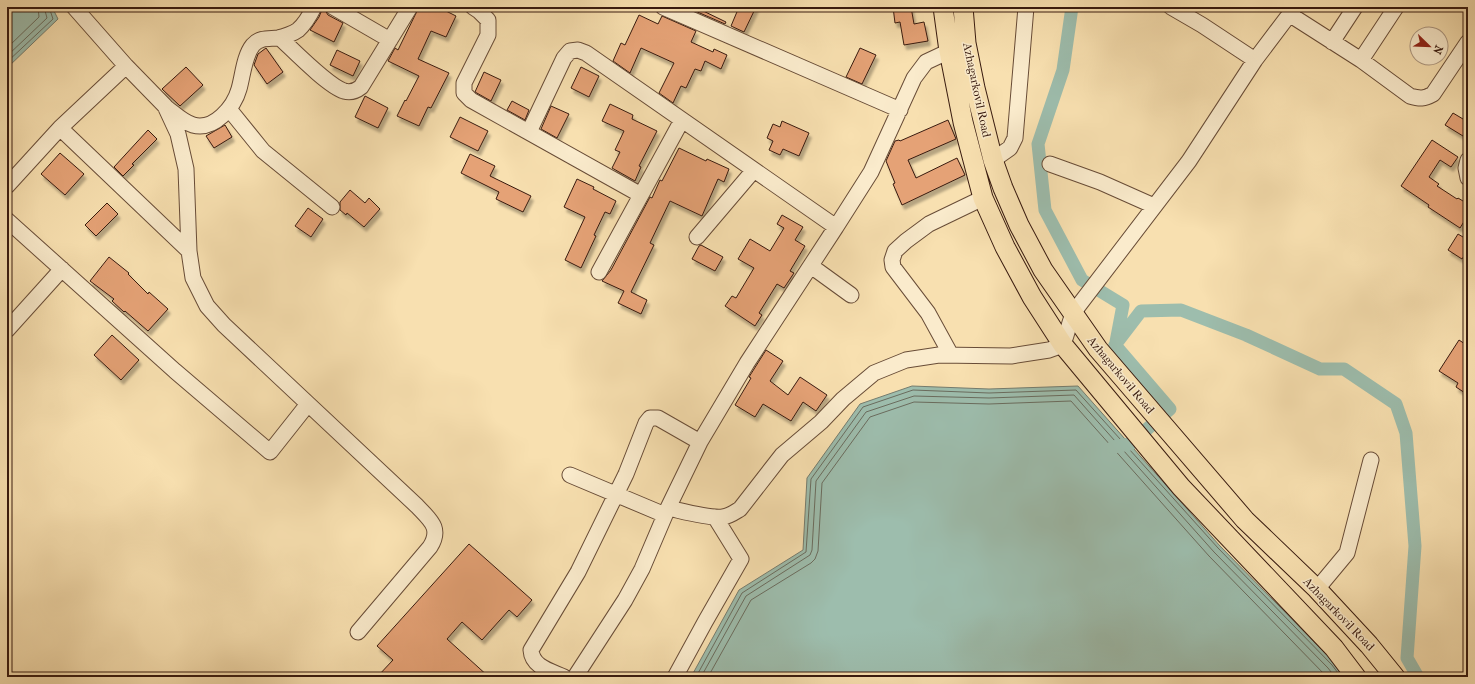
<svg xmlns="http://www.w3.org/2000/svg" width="1475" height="684" font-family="'IM FELL French Canon',serif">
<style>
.water{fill:#9dbdad;stroke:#757c6e}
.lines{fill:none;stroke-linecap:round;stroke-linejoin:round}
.shore{stroke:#6a6c5e;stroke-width:1}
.canal{stroke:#9dbdad;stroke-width:13}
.building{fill:#e5a276;stroke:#381a0f;filter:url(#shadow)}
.minor-casing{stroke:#684c37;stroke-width:17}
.major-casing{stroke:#381a0f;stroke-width:21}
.minor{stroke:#faebcc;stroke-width:15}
.major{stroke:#f8e0b0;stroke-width:19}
.labels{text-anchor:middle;stroke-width:3;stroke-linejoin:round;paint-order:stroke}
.street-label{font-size:12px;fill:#381a0f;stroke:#faebcc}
</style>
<defs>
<filter id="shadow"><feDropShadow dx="2.5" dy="4.5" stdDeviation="1" flood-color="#0004"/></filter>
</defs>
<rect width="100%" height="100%" fill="#f8e0b0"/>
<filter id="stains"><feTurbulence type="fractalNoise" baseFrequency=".005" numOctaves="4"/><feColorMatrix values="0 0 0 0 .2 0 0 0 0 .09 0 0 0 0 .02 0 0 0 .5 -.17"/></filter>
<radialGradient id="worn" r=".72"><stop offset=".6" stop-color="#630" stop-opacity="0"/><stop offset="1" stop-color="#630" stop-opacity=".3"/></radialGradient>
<path class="water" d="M 7,7 L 52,7 L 58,19 L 7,68 Z
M 912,386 L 989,389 L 1078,386 L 1220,546 L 1335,663 L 1346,677 L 691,677 L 739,590 L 803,550 L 807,478 L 860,404 Z"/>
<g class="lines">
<path class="shore" d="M 7,48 L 39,17 L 38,7
M 7,56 L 47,18 L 44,7
M 7,62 L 53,19 L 49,7
M 696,677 L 742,593 L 806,552 L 811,479 L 863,407 L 913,390 L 989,393 L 1076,390 L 1218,548 L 1332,665 L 1341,677
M 701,677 L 746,596 L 810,555 L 812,550 L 816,481 L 866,412 L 914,396 L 989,398 L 1074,395 L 1214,552 L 1328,668 L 1335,677
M 708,677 L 751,600 L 811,563 L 815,559 L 818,551 L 822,483 L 870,417 L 914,402 L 989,404 L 1071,401 L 1209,556 L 1327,677"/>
<path class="canal" d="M 1072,7 L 1063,70 L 1038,144 L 1045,210 L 1082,280 L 1123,305 L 1116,342
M 1113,447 L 1130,444 L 1170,409 L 1115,345 L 1141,311 L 1181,310 L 1246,335 L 1320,369 L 1344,369 L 1396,404 L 1406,433 L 1415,546 L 1407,658 L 1418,677
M 7,676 L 8,677"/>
</g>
<path class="building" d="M 323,7 L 328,15 L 343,23 L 334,42 L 310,30 L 319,17 Z
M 419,7 L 438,7 L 456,16 L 446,37 L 431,31 L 418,59 L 449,73 L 431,108 L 428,107 L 419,126 L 397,116 L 405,100 L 406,101 L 419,76 L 388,61 L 395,48 L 398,50 Z
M 686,7 L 695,7 L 726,22 L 725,24 Z
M 739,7 L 756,7 L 744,32 L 731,26 Z
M 893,7 L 911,7 L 914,24 L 924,22 L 928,41 L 904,45 L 900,22 L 895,23 Z
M 639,15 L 658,24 L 662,16 L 696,31 L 691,42 L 713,52 L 714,49 L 727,55 L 721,69 L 705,61 L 701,71 L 695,69 L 686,88 L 681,86 L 673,103 L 659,93 L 674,63 L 641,48 L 630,73 L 613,61 L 621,43 L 625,45 Z
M 266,48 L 283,72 L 267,84 L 254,65 L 258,54 Z
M 860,48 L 876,55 L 862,84 L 846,77 Z
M 337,50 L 360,61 L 353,76 L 330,65 Z
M 186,67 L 203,85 L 180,106 L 162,89 Z
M 581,67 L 599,76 L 589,97 L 571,88 Z
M 484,72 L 501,80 L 491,101 L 475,92 Z
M 365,96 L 388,108 L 378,128 L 355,117 Z
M 512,101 L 529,110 L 525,120 L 507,110 Z
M 610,104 L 633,115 L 632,119 L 657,131 L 639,166 L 641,167 L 635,181 L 612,168 L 620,152 L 615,150 L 624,131 L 602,121 Z
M 551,106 L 569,114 L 557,138 L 541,129 Z
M 1453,113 L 1468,122 L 1468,128 L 1463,136 L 1445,125 Z
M 460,117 L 488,131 L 478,151 L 450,137 Z
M 948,120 L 956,139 L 908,160 L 916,178 L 957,158 L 965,175 L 902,205 L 893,184 L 895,183 L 886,161 L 895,141 L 899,140 L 900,141 Z
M 782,121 L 809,133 L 799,156 L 783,149 L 780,155 L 769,150 L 773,141 L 767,138 L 773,124 L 780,127 Z
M 225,125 L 232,137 L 214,148 L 206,136 Z
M 148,130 L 157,139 L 132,164 L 134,165 L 123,176 L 114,167 Z
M 1432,140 L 1458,157 L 1451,167 L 1440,160 L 1429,177 L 1439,184 L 1437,186 L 1457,199 L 1458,198 L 1468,204 L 1468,215 L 1460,228 L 1428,207 L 1429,205 L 1401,186 Z
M 679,148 L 706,161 L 707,159 L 729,169 L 724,182 L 718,179 L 702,216 L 670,201 L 650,243 L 654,245 L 631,292 L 647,300 L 641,314 L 618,303 L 624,291 L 602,281 L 611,270 L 650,197 L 652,198 L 660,180 L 662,181 Z
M 60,153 L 84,174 L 65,195 L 41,174 Z
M 470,154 L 495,166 L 490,176 L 531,196 L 523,212 L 496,199 L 499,192 L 461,173 Z
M 577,179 L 594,187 L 593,189 L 616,201 L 610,214 L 605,212 L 594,235 L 596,236 L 581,268 L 565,260 L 585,217 L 564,207 Z
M 350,190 L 365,203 L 369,198 L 380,209 L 364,227 L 347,213 L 346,215 L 340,210 L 340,202 Z
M 107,203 L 118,214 L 96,236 L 85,225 Z
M 308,208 L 323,219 L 311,237 L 295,226 Z
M 782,215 L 803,227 L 795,240 L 805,246 L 790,271 L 794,273 L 784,288 L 777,284 L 759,313 L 762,315 L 755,326 L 725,306 L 732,296 L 736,298 L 754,268 L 738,259 L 750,239 L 770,251 L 784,228 L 777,224 Z
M 1458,234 L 1468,240 L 1468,250 L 1462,259 L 1448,250 Z
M 701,245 L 723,257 L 715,271 L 692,259 L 699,246 Z
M 109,257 L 129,273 L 128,274 L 148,294 L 149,292 L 168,309 L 148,331 L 125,311 L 124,312 L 112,301 L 114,299 L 90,281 Z
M 112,335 L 139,360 L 121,380 L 94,355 Z
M 1459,340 L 1468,346 L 1468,395 L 1456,387 L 1458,383 L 1439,371 Z
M 766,350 L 783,361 L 770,381 L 788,395 L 800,377 L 827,395 L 816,411 L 803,402 L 791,421 L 763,404 L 755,417 L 735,405 L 751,378 L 749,377 Z
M 469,544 L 532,600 L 517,617 L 509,610 L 482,640 L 462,622 L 447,639 L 489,677 L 377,677 L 393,660 L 377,646 Z"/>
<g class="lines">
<defs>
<path id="minor" d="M 74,7 L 126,66 L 165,106 L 178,134 L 186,169 L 189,251 L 193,278 L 207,306 L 224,325 L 417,506 C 430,520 442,528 430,547 L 358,632
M 333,7 L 390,40
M 473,7 L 479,11 L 488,20 L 488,35 L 464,83 L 464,93 L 471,100 L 641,195
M 663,7 L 900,110
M 1171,7 L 1202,25 L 1255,60
M 1289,14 L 1361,60 L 1410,96 C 1420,99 1424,99 1433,94 L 1468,42
M 280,38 C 294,51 328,86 344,91 C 351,93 356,91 361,87 L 410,7
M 1332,42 L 1355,7
M 1361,60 L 1396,7
M 167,108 C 175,114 183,122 193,125 C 214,131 234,107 239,89 C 243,75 244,56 253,45 C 260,37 269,39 278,38 C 284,37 294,33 298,30 C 305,24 310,15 314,7
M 229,109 L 263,151 L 332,207
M 60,128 L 189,251
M 529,132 L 564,58 L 570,51 L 578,50 L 586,53 L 836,227 L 871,172 L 914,78 L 926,62 L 958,47
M 993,160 L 1010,148 L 1015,138 L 1026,7
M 1468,160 L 1466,168 L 1468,178
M 1050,164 L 1100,182 L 1154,206
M 7,186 L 60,128 L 126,66
M 7,220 L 175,371 L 270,452 L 308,404
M 697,237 L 754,170
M 811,266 L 851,295
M 599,272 L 682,120
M 7,330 L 62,269
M 951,355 L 928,313 L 893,267 L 892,260 L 895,251 L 906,241 L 929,224 L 983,198
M 570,475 L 665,515
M 668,508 C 682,511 710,519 723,517 C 730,516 735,512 740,509 L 782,455 L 821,422 L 843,399 L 874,373 L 906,360 L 939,355 L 1011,356 L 1049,350 L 1063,345 L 1073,313 L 1189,161 L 1255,60 L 1295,7
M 1317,589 L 1347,553 L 1371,460
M 564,677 C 551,671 532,667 531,650 L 578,572 L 626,474 L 646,423 L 650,418 L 658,418 L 700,442
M 575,677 L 625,600 L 642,569 L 668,508 L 700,442 L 747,363 L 836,227
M 675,677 L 705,622 L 741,559 L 715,517"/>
<path id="major" d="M 943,7 L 949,51 L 963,122 L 983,198 L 1005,247 L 1032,297 L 1063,345 L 1181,487 L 1334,648 L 1356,677
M 963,7 L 966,43 L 975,88 L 993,160 L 1003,188 L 1019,225 L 1043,270 L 1098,349 L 1245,520 L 1317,589 L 1369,645 L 1395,677"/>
</defs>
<use href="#minor" class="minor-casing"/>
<use href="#major" class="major-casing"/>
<use href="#minor" class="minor"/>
<use href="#major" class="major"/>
</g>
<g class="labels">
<g class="street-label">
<text transform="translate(977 90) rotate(78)" y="4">Azhagarkovil Road</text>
<text transform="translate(1121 375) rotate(50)" y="4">Azhagarkovil Road</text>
<text transform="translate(1339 614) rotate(46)" y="4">Azhagarkovil Road</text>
</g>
</g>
<rect width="1475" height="684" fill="none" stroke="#f8e0b0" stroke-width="24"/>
<rect x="8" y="8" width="1459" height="668" fill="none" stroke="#381a0f" stroke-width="2"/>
<rect x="12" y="12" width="1451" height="660" fill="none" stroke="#381a0f"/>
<g transform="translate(1429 46) rotate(113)"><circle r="19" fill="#faebcc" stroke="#ac9780"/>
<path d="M0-3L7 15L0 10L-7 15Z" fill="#8f2418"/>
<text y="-6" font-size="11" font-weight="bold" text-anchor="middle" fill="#381a0f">N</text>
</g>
<rect width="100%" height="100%" filter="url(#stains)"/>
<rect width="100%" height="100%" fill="url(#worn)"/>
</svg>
